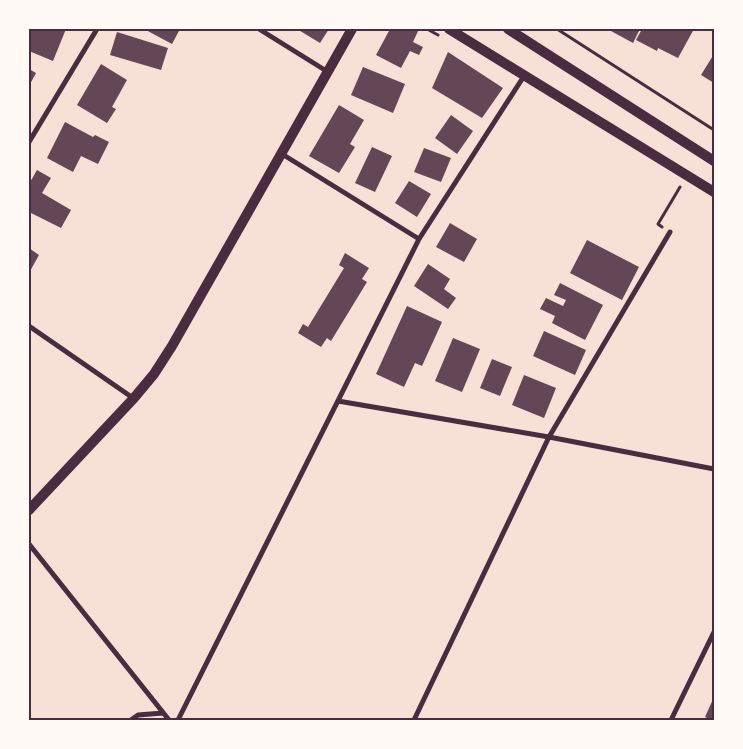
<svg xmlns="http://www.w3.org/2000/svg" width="743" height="749" font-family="'Fira Sans',sans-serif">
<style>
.building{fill:#644757}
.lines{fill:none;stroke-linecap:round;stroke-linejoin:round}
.path{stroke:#4a2c40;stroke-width:3}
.minor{stroke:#4a2c40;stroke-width:5}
.secondary{stroke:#4a2c40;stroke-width:10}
.neatline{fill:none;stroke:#4a2c40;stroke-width:2}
</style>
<rect width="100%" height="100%" fill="#f7e1d7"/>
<path class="building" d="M 31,29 L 66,29 L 53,61 L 29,51 L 29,34 Z
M 144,29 L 180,29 L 172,44 Z
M 297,29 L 329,29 L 320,43 Z
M 390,29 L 419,29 L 413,42 L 423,47 L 419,55 L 410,51 L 401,68 L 376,55 Z
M 612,29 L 640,29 L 633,43 L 611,31 Z
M 642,29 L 694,29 L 678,58 L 658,48 L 657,51 L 636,40 Z
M 117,32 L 168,48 L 161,70 L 110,55 Z
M 448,52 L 503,88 L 482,118 L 432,88 Z
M 714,54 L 714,83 L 701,75 Z
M 101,64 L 127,80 L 112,107 L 116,109 L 107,123 L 77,105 Z
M 363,67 L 405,84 L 393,113 L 351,95 Z
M 29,69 L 36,73 L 29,86 Z
M 339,105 L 364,120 L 350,144 L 355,147 L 339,173 L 309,156 Z
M 451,115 L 473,131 L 457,154 L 435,138 Z
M 65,122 L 93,137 L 95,135 L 109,142 L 98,164 L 81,156 L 73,172 L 47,158 Z
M 372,147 L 392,156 L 375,192 L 355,183 Z
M 424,148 L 451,158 L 441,182 L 414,172 Z
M 37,170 L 51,178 L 42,193 L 71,210 L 61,228 L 29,212 L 29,184 Z
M 409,181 L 431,194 L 417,217 L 395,203 Z
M 450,223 L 477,239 L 464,262 L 436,247 Z
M 587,240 L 639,267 L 622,300 L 570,273 Z
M 29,248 L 39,255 L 29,273 Z
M 345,253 L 369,268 L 362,279 L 367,282 L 331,341 L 327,338 L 321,347 L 298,333 L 303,324 L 308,327 L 344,268 L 339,265 Z
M 428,264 L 450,279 L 444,289 L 456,298 L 448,309 L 414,286 Z
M 560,283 L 603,305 L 585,340 L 552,323 L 555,316 L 540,309 L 546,298 L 563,306 L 566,300 L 554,295 Z
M 407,306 L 442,322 L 422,366 L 415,363 L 404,387 L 376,374 Z
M 544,331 L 586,350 L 575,375 L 533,356 Z
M 453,338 L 480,349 L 462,392 L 435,381 Z
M 492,359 L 512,367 L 500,396 L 480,388 Z
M 524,375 L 556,388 L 544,418 L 512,405 Z
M 714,697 L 714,720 L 712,720 L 705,717 Z"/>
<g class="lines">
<path class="path" d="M 427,29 L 438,35
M 557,29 L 714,130
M 662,227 L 658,224 L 680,187"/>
<path class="minor" d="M 259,29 L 328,72
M 29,142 L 97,29
M 282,154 L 419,239
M 29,326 L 133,398
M 338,401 L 549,437 L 714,469
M 29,544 L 169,720
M 131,720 L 138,715 L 163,713
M 178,720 L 419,239 L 524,76
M 414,720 L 549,437 L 670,232
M 671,720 L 714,632"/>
<path class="secondary" d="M 449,29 L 714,192
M 508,29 L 714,161
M 29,510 L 134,398 L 154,374 L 172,346 L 352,29"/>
</g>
<rect width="743" height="749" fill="none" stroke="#fffaf5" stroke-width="60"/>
<rect x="30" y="30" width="683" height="689" class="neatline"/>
</svg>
